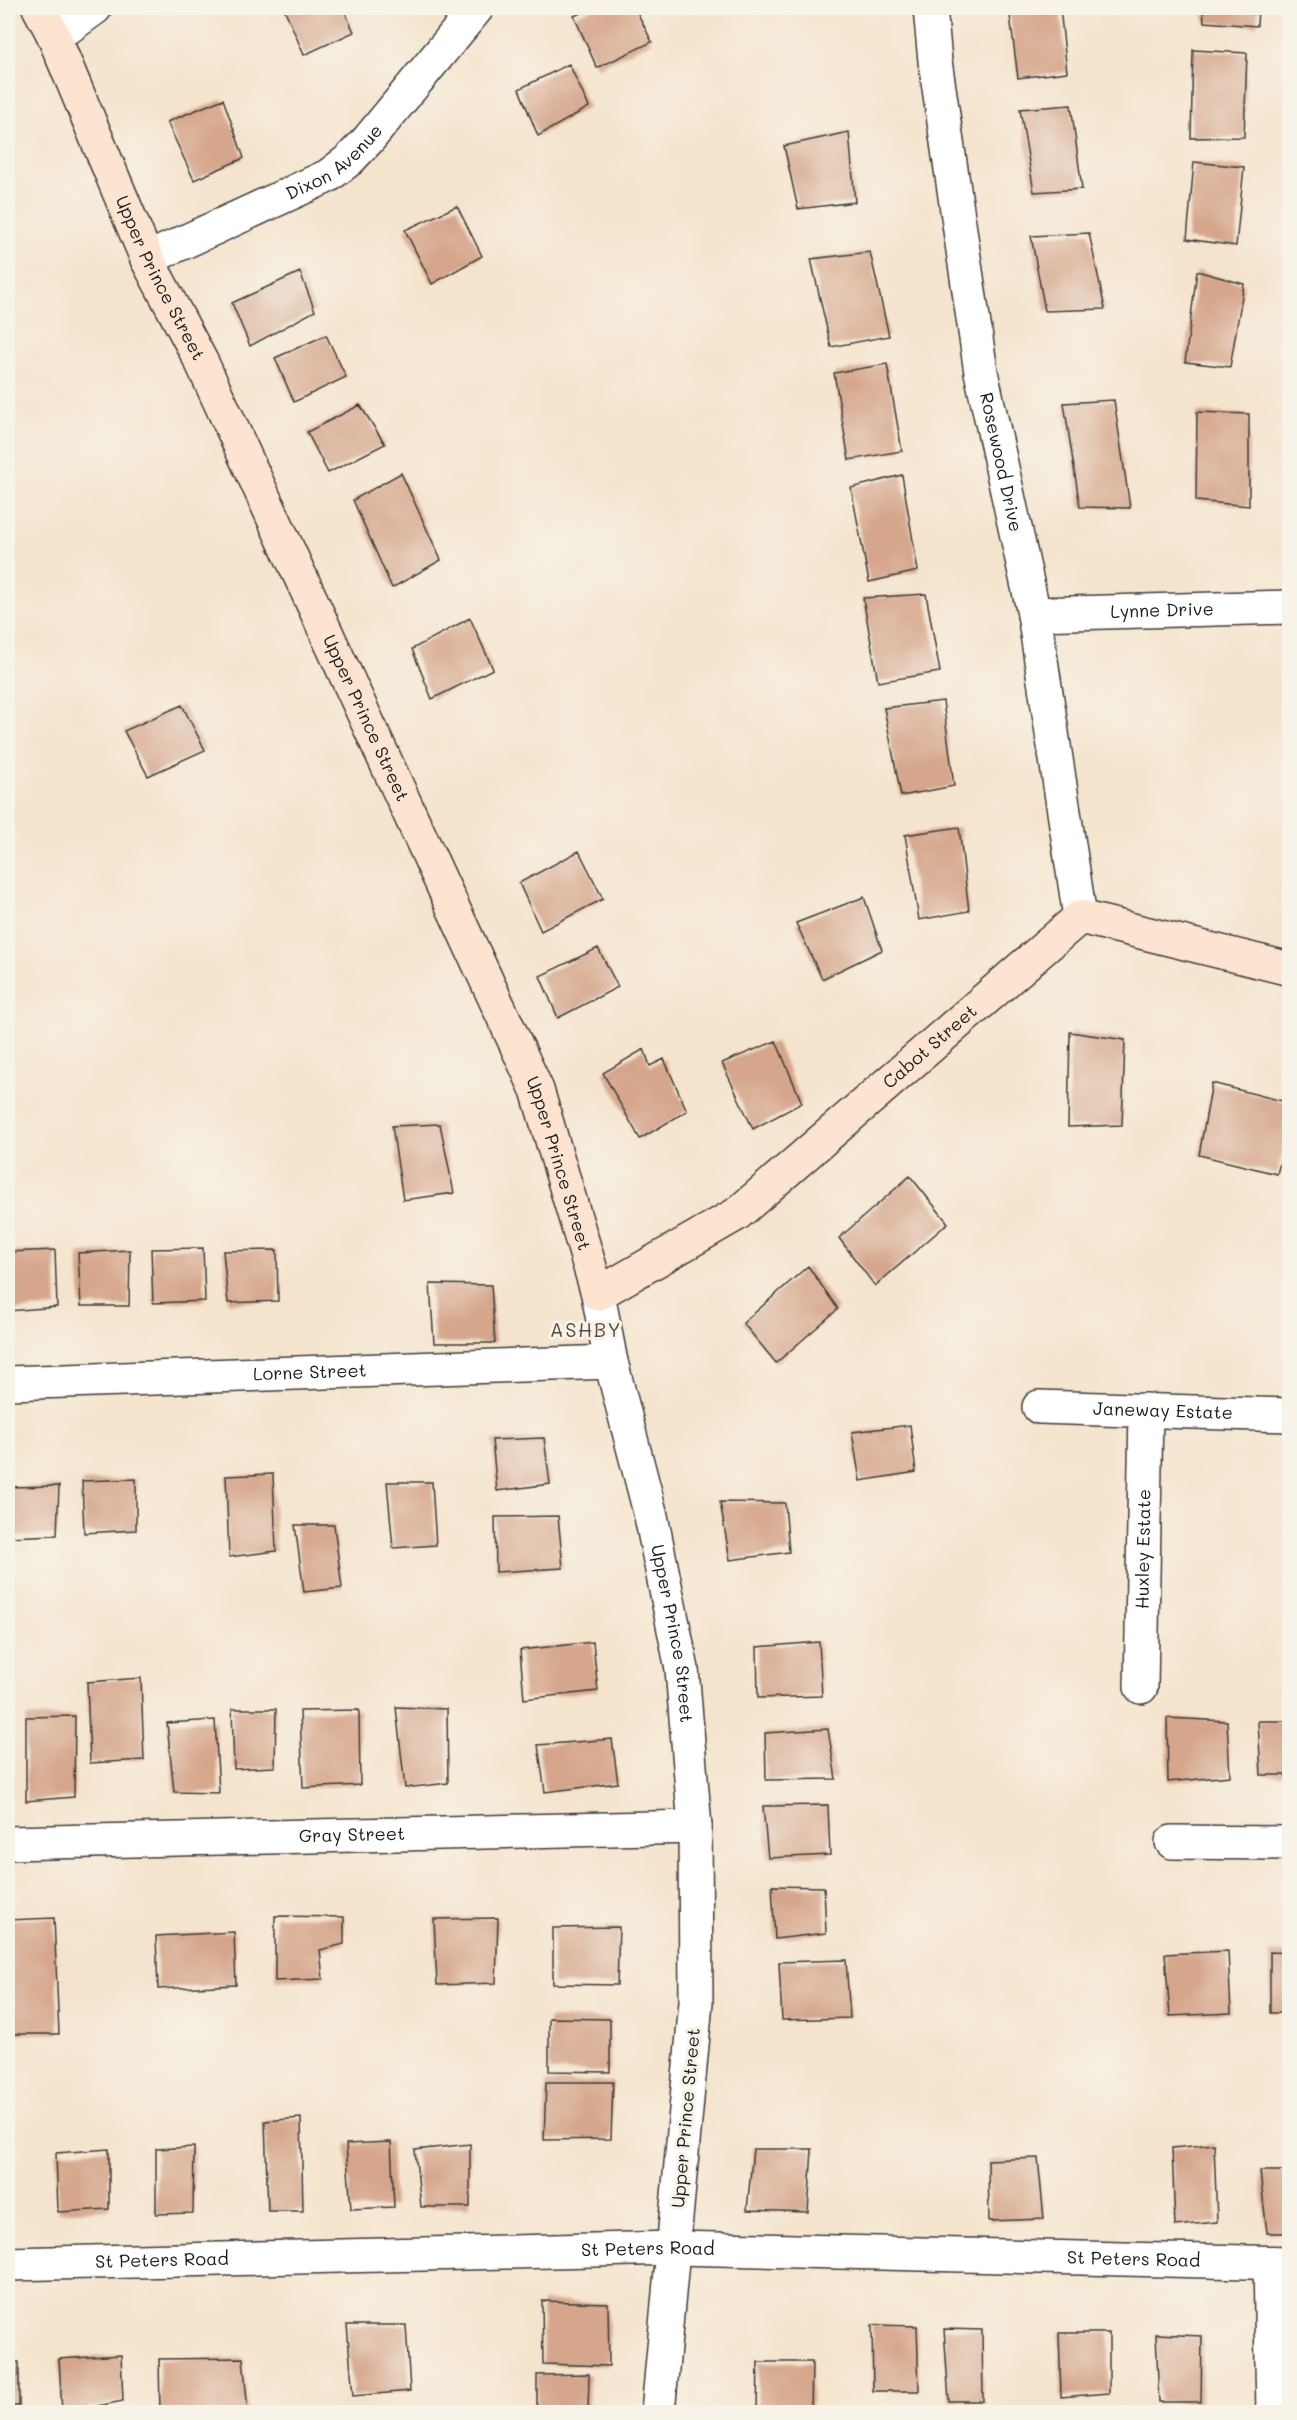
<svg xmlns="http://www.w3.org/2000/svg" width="1297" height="2420" font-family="Mali,sans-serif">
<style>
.building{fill:#d5a68b}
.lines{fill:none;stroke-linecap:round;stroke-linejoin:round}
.street-casing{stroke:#3d3a37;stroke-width:36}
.secondary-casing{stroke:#3d3a37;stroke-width:36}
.street{stroke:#fff;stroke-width:33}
.secondary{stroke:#fde4d1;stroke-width:33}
.labels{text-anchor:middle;stroke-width:6;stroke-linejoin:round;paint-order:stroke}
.street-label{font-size:18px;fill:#1c1c1c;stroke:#f7f3e8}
.neighbourhood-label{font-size:20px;letter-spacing:1.5px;fill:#5d4c43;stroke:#f7f3e8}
</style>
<rect width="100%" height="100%" fill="#f7f3e8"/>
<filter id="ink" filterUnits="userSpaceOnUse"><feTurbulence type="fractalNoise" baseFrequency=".0167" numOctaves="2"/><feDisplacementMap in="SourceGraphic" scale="12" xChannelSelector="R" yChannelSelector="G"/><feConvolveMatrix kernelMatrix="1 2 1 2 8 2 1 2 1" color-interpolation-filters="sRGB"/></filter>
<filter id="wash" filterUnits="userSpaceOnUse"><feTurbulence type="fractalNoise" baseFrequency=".008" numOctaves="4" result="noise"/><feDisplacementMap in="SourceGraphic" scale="24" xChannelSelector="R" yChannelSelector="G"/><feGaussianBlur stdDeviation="1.35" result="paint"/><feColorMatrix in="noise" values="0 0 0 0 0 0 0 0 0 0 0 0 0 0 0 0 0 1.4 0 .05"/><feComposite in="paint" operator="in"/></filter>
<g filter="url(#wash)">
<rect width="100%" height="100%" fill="#f5e4cd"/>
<g id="blocks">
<path class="building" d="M 284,8 L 343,8 L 354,32 L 304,55 Z
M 594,8 L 635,8 L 652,42 L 597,68 L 574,16 Z
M 1009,8 L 1060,8 L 1067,72 L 1018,78 Z
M 1203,8 L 1258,8 L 1257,26 L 1204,22 Z
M 1193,50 L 1247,53 L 1244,137 L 1191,138 Z
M 569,64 L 589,107 L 538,136 L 519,89 Z
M 223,99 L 244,158 L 194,180 L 167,122 Z
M 1071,105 L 1082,189 L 1034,192 L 1020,109 Z
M 849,132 L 855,202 L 798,209 L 784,146 Z
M 1194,162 L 1244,167 L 1236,246 L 1187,239 Z
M 457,206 L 482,256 L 432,284 L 405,230 Z
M 1089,233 L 1105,309 L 1045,311 L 1031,236 Z
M 870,252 L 889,336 L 831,347 L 811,259 Z
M 1197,271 L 1244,284 L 1230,367 L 1185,362 Z
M 300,272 L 315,311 L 250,346 L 232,303 Z
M 326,335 L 346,377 L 294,402 L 275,358 Z
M 887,364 L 902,451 L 849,460 L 834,373 Z
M 1114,400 L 1130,508 L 1080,507 L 1064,403 Z
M 360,405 L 385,444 L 328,473 L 307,432 Z
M 1197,412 L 1249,414 L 1249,506 L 1196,501 Z
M 401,473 L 441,560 L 392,588 L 353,500 Z
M 902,475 L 918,571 L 869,582 L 851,488 Z
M 926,594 L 940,672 L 878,682 L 863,598 Z
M 470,618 L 493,669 L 432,699 L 412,649 Z
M 943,701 L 954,786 L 901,796 L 884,708 Z
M 182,705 L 205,750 L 148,776 L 124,731 Z
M 959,827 L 969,911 L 919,920 L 905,835 Z
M 579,851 L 603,899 L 541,931 L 519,883 Z
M 864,897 L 882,950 L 822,979 L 796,923 Z
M 598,948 L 618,987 L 558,1018 L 540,976 Z
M 1070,1032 L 1125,1040 L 1122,1125 L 1068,1127 Z
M 776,1041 L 802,1103 L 753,1129 L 722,1063 Z
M 644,1049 L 650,1066 L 664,1059 L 687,1111 L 640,1139 L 603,1073 Z
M 1212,1083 L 1290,1103 L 1290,1124 L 1277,1174 L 1199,1155 Z
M 440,1124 L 454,1193 L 403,1200 L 392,1126 Z
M 910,1176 L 948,1223 L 875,1286 L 839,1238 Z
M 203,1248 L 205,1301 L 153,1303 L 151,1249 Z
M 55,1250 L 57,1307 L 8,1311 L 8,1252 Z
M 130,1250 L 129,1306 L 81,1306 L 78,1253 Z
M 277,1250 L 278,1301 L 228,1303 L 223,1251 Z
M 808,1266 L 838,1309 L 776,1363 L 743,1323 Z
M 430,1284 L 491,1285 L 495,1343 L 434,1343 Z
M 910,1425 L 916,1472 L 860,1481 L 852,1432 Z
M 544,1438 L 550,1484 L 497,1491 L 492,1440 Z
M 273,1474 L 276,1551 L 229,1557 L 226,1476 Z
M 136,1479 L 136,1530 L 84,1533 L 82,1481 Z
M 387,1482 L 432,1482 L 436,1545 L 393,1548 Z
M 59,1486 L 57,1535 L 8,1537 L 8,1487 Z
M 720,1502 L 785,1503 L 789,1552 L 730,1560 Z
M 558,1516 L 563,1568 L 496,1572 L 495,1517 Z
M 295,1525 L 334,1525 L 342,1588 L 304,1592 Z
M 593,1642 L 598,1691 L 524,1699 L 520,1650 Z
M 819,1642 L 822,1696 L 758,1698 L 757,1647 Z
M 141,1678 L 144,1760 L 90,1763 L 87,1682 Z
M 396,1707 L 447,1709 L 448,1783 L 405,1788 Z
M 232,1709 L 276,1709 L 275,1767 L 234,1769 Z
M 359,1710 L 360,1785 L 303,1788 L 300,1711 Z
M 75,1716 L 74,1797 L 26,1801 L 26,1717 Z
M 1167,1718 L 1227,1721 L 1230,1776 L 1168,1782 Z
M 215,1720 L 219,1793 L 174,1792 L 167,1723 Z
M 1258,1721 L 1290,1721 L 1290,1775 L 1261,1775 Z
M 828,1729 L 836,1779 L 766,1780 L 765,1733 Z
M 612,1739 L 618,1783 L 545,1792 L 538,1745 Z
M 828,1805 L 830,1855 L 768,1858 L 763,1806 Z
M 772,1886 L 824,1887 L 826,1933 L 775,1939 Z
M 275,1916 L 344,1917 L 344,1944 L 320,1950 L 323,1979 L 275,1981 Z
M 54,1918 L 59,2034 L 8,2034 L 8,1920 Z
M 498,1918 L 496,1983 L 437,1985 L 434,1919 Z
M 619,1927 L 617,1985 L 553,1984 L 553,1928 Z
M 234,1932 L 236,1985 L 158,1989 L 156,1936 Z
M 1228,1951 L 1231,2013 L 1170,2016 L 1165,1954 Z
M 1270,1952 L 1290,1953 L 1290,2013 L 1270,2013 Z
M 846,1960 L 850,2018 L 782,2020 L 779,1962 Z
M 549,2018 L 610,2019 L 610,2072 L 549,2071 Z
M 546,2082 L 613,2082 L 611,2139 L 544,2140 Z
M 301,2118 L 303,2211 L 268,2211 L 265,2121 Z
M 391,2142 L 394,2207 L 351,2209 L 346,2144 Z
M 470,2144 L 470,2207 L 421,2207 L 415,2150 Z
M 1214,2144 L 1217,2222 L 1175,2226 L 1172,2148 Z
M 194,2147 L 193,2213 L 156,2214 L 156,2149 Z
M 109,2149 L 109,2209 L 58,2212 L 56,2153 Z
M 753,2149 L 812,2149 L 808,2212 L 747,2210 Z
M 1038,2158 L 1044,2219 L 989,2221 L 988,2160 Z
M 1260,2171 L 1290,2171 L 1290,2233 L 1267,2233 Z
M 542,2301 L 608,2303 L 609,2366 L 543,2364 Z
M 347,2325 L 406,2325 L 410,2391 L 353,2396 Z
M 872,2325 L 917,2326 L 919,2391 L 873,2391 Z
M 944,2329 L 982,2330 L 983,2401 L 949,2401 Z
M 1059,2333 L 1109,2333 L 1109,2393 L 1061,2397 Z
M 1156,2334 L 1202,2336 L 1201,2402 L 1159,2402 Z
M 121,2355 L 123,2401 L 88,2408 L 87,2412 L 62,2412 L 59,2359 Z
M 243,2358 L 248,2412 L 160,2412 L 159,2359 Z
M 8,2362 L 19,2362 L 19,2406 L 8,2406 Z
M 758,2362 L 812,2362 L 811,2412 L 757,2412 Z
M 589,2374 L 588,2412 L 537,2412 L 537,2375 Z"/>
</g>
</g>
<g filter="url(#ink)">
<use href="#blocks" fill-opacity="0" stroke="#3d3a37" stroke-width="1.5"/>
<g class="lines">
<defs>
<g id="street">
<path id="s1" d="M 930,8 L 935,61 L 981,372 L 1034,614 L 1080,917"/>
<path d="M 52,32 L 70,26 L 95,8"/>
<path id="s2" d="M 147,259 L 328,176 L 349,160 L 368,140 L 477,8"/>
<path id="s3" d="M 1034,614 L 1290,607"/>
<path id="s4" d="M 598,1294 L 611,1362 L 651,1516 L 682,1669 L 695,1827 L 696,2002 L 658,2412"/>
<path id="s5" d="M 8,1383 L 611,1362"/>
<path id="s6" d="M 1039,1407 L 1290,1415"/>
<path id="s7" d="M 1141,1687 L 1146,1410"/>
<path d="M 1172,1842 L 1290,1843"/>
<path id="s8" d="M 8,1843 L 695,1827"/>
<path d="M 1270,2263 L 1273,2412"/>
<path id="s9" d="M 8,2264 L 675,2248 L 1290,2263"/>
</g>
<g id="secondary">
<path id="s10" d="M 39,8 L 52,32 L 147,259 L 202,363 L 537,1090 L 598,1294 L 737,1214 L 1080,917 L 1290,969"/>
</g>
</defs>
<use href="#street" class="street-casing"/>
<use href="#secondary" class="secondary-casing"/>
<use href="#street" class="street"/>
<use href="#secondary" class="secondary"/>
</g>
</g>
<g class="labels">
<g class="street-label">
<text dy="6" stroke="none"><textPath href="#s2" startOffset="212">Dixon Avenue</textPath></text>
<text dy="6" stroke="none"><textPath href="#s10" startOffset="296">Upper Prince Street</textPath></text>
<text dy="6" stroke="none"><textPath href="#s1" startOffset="460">Rosewood Drive</textPath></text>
<text dy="6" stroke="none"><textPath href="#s3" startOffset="128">Lynne Drive</textPath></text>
<text dy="6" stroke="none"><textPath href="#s10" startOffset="782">Upper Prince Street</textPath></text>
<text dy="6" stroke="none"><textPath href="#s10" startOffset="1820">Cabot Street</textPath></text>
<text dy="6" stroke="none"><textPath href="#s10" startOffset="1268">Upper Prince Street</textPath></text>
<text dy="6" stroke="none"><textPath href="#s5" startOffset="302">Lorne Street</textPath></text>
<text dy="6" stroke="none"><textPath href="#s6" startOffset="124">Janeway Estate</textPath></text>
<text dy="6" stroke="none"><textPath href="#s7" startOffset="138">Huxley Estate</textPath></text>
<text dy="6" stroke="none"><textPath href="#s4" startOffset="348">Upper Prince Street</textPath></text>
<text dy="6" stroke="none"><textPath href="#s8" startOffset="344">Gray Street</textPath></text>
<text transform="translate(686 2118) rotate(-85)" y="6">Upper Prince Street</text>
<text dy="6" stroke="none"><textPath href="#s9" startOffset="640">St Peters Road</textPath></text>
<text dy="6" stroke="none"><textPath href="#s9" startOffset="1126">St Peters Road</textPath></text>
<text dy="6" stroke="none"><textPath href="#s9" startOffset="154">St Peters Road</textPath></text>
</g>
<g class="neighbourhood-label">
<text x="586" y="1337">ASHBY</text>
</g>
</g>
<rect width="1297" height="2420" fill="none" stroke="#f7f3e8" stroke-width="30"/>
</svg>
